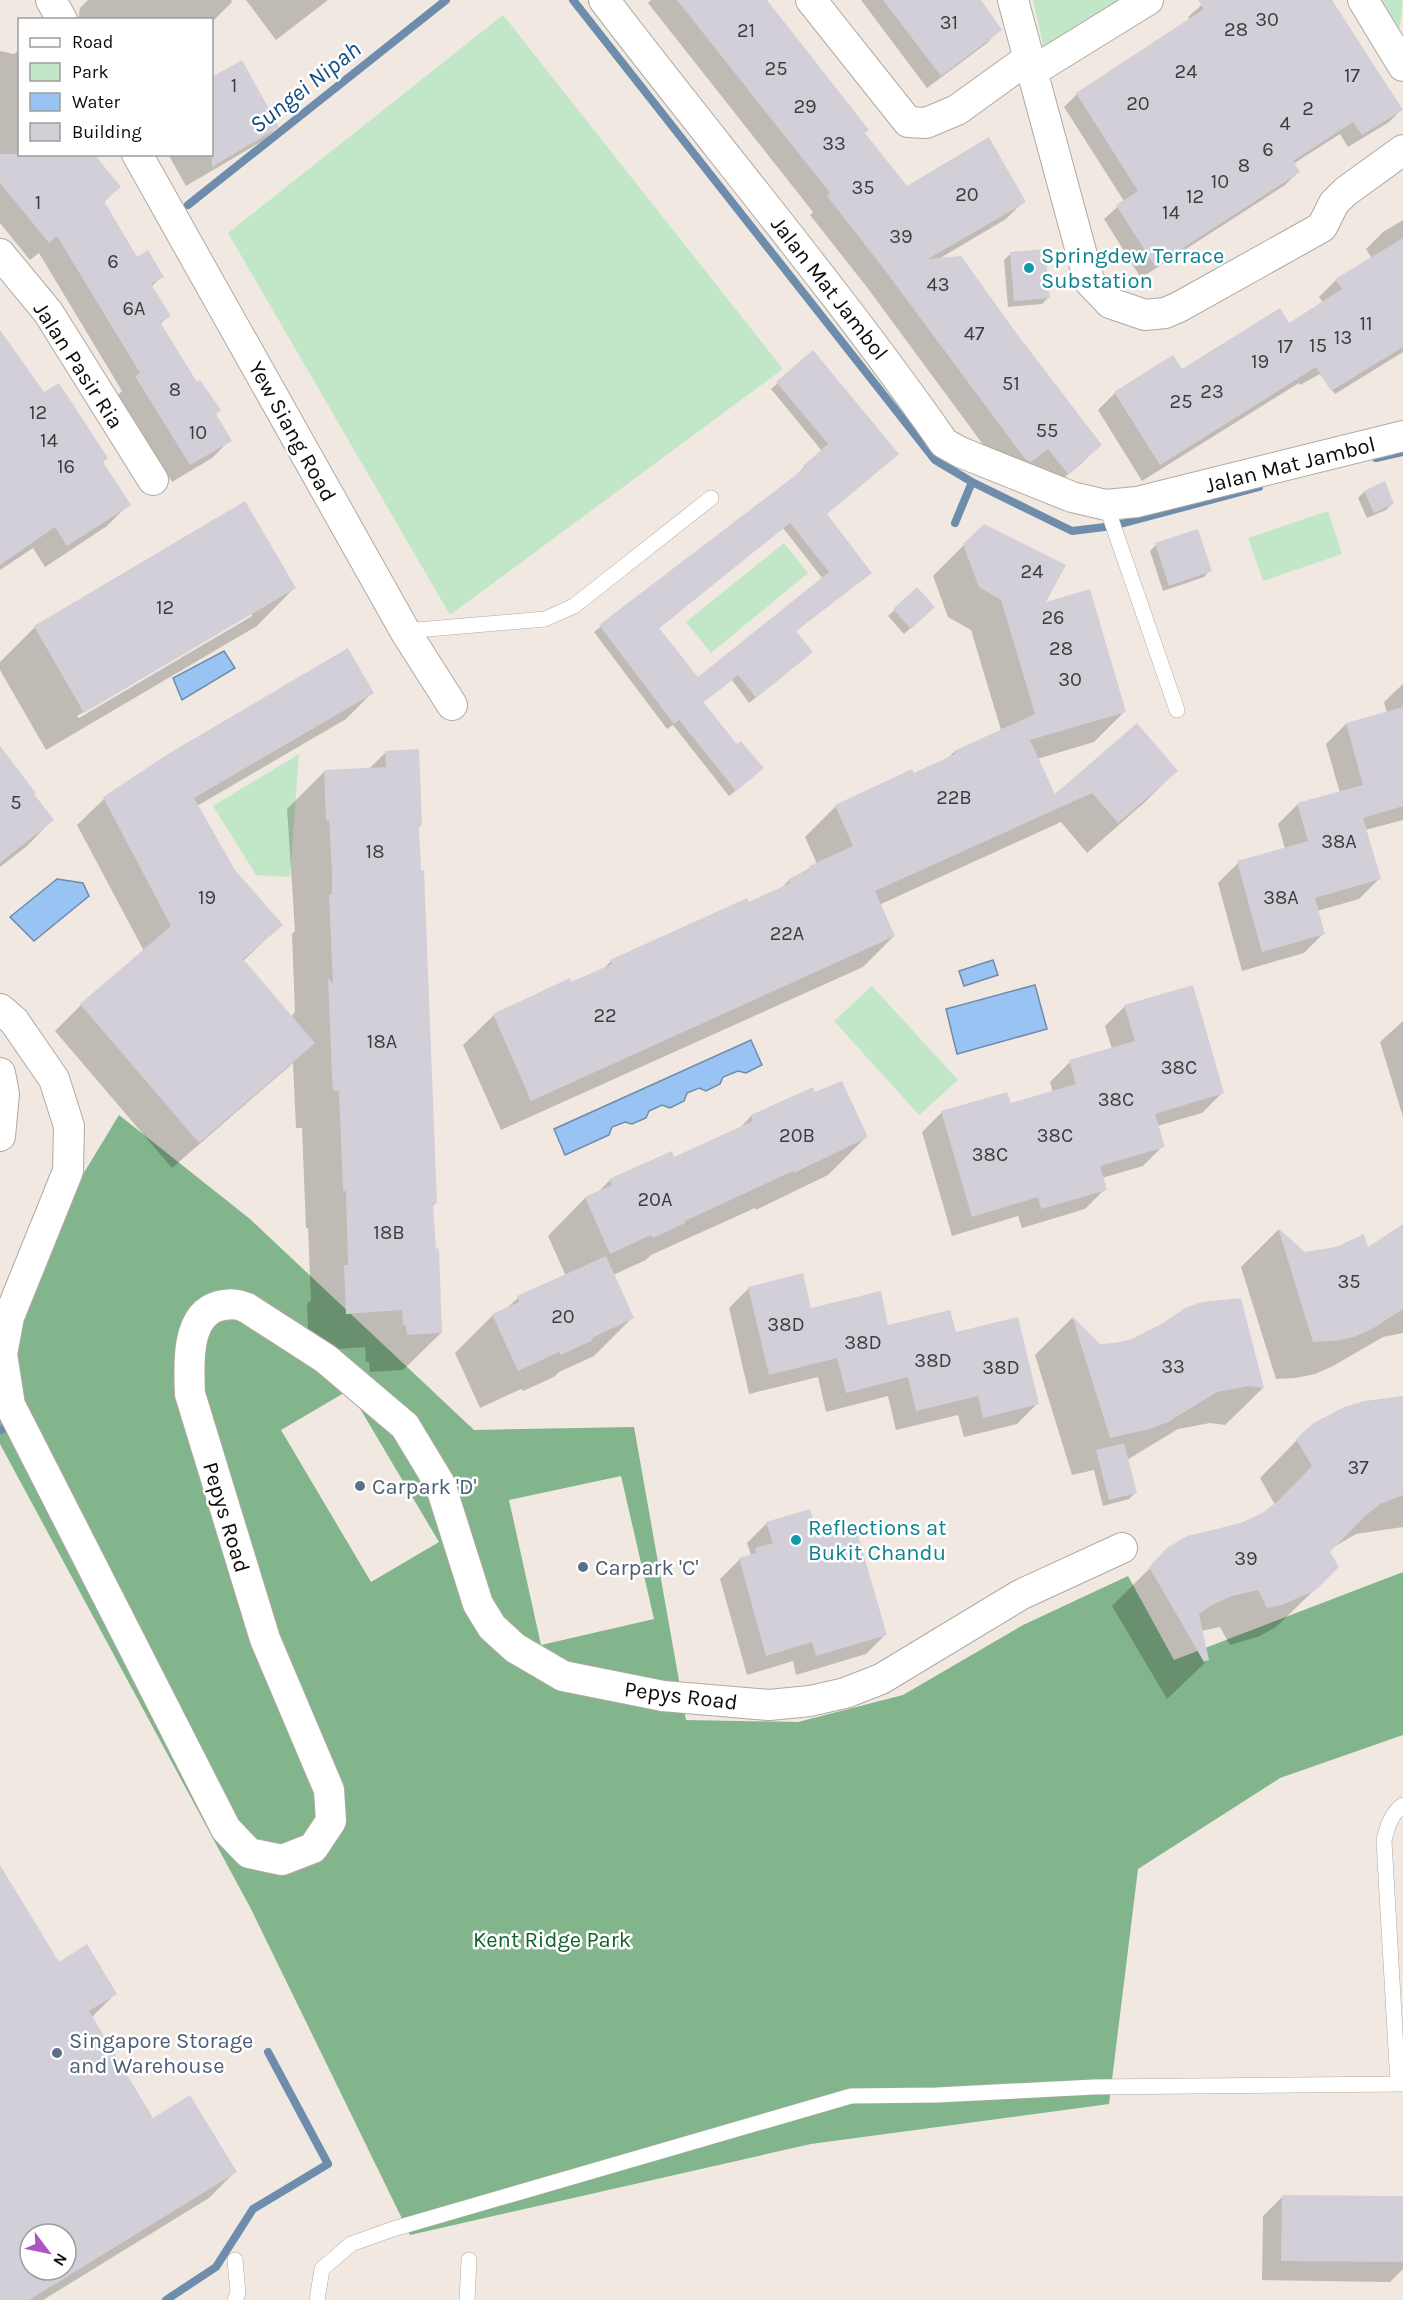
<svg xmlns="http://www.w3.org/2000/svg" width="1403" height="2300" font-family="Karla,sans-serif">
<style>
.green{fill:#c1e7c8}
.forest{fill:#82b58b;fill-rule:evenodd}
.water{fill:#98c3f2;stroke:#6e8cac;stroke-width:1.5}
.shadow{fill:#0003;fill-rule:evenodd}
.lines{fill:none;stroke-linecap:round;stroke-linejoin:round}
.stream{stroke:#6e8cac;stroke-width:8}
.building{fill:#d2cfd9;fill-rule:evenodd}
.service-casing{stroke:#b0a9a1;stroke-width:16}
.minor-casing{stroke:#b0a9a1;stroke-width:32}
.service{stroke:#fff;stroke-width:15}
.minor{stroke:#fff;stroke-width:30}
.culture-dot{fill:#0f9aa8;stroke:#fff;stroke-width:2}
.service-dot{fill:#5c6f8a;stroke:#fff;stroke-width:2}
.labels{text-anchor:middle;stroke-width:5;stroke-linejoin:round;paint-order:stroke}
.number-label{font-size:20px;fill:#3e3c3c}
.culture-label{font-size:22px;fill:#0d838f;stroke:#fff;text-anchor:start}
.street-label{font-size:22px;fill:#0d0b08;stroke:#fff}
.service-label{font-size:22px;fill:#4e5e75;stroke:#fff;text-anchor:start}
.park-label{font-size:22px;fill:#11612d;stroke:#fff}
.water-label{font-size:24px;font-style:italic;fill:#0f4e86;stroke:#fff}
</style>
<rect width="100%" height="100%" fill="#f1e9e1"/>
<path class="green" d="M 1033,0 L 1131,0 L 1045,53 Z
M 1378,0 L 1403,0 L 1399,33 Z
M 503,15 L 783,369 L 450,615 L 228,233 Z
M 1328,511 L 1342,554 L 1263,581 L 1248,538 Z
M 784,543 L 808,573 L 711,653 L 686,622 Z
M 299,754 L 290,877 L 256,875 L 213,806 Z
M 872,986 L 958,1080 L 919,1115 L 834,1021 Z"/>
<path class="forest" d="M 119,1115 L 250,1219 L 474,1430 L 634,1427 L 686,1720 L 798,1722 L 903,1695 L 1023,1625 L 1128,1576 L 1174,1660 L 1403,1572 L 1403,1735 L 1280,1778 L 1138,1869 L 1109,2104 L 811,2144 L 410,2235 L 251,1909 L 0,1444 L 0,1311 ZM 349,1390 L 439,1542 L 371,1582 L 281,1430 ZM 621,1476 L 654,1619 L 541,1645 L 509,1500 Z"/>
<path class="water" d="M 224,651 L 235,668 L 182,700 L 173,678 Z
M 57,879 L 83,883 L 89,896 L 34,941 L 10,917 Z
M 993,960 L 998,975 L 964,986 L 959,971 Z
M 1035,985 L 1047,1029 L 957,1054 L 946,1009 Z
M 751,1040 L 762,1065 L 746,1073 L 738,1071 L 723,1077 L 720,1084 L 706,1091 L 699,1088 L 687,1093 L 684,1101 L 670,1108 L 662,1105 L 649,1111 L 646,1118 L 632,1124 L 625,1122 L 612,1127 L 609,1135 L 565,1155 L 554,1129 Z"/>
<path class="shadow" d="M 88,0 L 231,0 L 232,2 L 212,22 L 212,20 L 78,20 L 80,8 Z
M 246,0 L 328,0 L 276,40 Z
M 651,0 L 764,0 L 906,188 L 1024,201 L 1006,219 L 937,260 L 1016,335 L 1100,445 L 1082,463 L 1049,490 L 1007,477 L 866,286 L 810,215 L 813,212 L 648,3 Z
M 861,0 L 978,0 L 1000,29 L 987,43 L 927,88 Z
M 1207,0 L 1330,0 L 1402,109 L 1389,122 L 1348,147 L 1340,134 L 1293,164 L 1298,172 L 1285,185 L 1141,278 L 1104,219 L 1124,201 L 1064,107 L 1077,94 L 1190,20 L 1188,17 Z
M 20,49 L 20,154 L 119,187 L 103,203 L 137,259 L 162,276 L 151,287 L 169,316 L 160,324 L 230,440 L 212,458 L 172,482 L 118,395 L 122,391 L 39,253 L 30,260 L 0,223 L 0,51 L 14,54 Z
M 241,62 L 277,127 L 264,140 L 186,186 L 168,154 L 212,154 L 212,79 Z
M 1403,220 L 1403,352 L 1335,394 L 1320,374 L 1300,385 L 1299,383 L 1142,481 L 1098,410 L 1115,393 L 1181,371 L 1288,325 L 1323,303 L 1319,297 L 1336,280 L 1372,259 L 1366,249 L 1383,232 Z
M 1010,254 L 1048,298 L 1042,304 L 1008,307 L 1004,260 Z
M 0,333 L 44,394 L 102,463 L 129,504 L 107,526 L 45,567 L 33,548 L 0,570 Z
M 813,353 L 897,454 L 825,515 L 870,573 L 795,632 L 805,658 L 749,703 L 732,680 L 702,703 L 756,774 L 729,796 L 673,725 L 667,729 L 594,632 L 799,474 L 798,473 L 822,451 L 771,389 ZM 783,528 L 823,579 L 698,679 L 658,629 Z
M 1364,492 L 1393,503 L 1386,510 L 1367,518 L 1358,498 Z
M 245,503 L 294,588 L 257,626 L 46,750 L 0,670 L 0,662 L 35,627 ZM 252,613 L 252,616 L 79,718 L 77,716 Z
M 964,545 L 1043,604 L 1124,712 L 1094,742 L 1037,759 L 1054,797 L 1176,771 L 1146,801 L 1087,853 L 1061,822 L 879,905 L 894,936 L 863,967 L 501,1130 L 463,1045 L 494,1015 L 571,984 L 602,970 L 611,961 L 781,889 L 789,880 L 817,864 L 805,837 L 836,806 L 914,775 L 946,760 L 954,752 L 1001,730 L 971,630 L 948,617 L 933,576 Z
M 1156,545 L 1210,570 L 1204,577 L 1163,591 L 1150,551 Z
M 917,589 L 933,607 L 904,634 L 888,616 Z
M 1403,684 L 1403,820 L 1365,830 L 1379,879 L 1359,899 L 1317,911 L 1324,933 L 1304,953 L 1242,971 L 1218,883 L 1238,863 L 1285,849 L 1278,824 L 1298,804 L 1340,793 L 1326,744 L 1346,724 L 1387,713 L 1384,702 Z
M 372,693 L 346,719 L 197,806 L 233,871 L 281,925 L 243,961 L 291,1017 L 295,1012 L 292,934 L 295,931 L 287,809 L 325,771 L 369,769 L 386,752 L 421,825 L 418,828 L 436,1203 L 431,1207 L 441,1333 L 403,1370 L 370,1372 L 369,1362 L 366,1362 L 365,1347 L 309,1351 L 307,1304 L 311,1300 L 308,1228 L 306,1228 L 302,1128 L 296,1128 L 293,1063 L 172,1168 L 55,1031 L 81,1005 L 144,951 L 77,825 L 104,799 L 169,755 Z
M 0,749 L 52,820 L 27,846 L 0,867 Z
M 1125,1006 L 1222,1093 L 1202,1113 L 1157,1126 L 1163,1146 L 1143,1166 L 1102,1178 L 1105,1189 L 1085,1209 L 1022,1228 L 1018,1216 L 952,1236 L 922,1132 L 942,1112 L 1010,1105 L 1053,1093 L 1050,1082 L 1070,1062 L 1112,1049 L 1105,1026 Z
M 1403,1021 L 1403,1117 L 1380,1042 Z
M 815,1094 L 866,1137 L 828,1175 L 756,1210 L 755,1208 L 651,1255 L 646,1260 L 613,1275 L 632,1318 L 594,1356 L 559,1372 L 554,1377 L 523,1391 L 521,1389 L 480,1408 L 455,1353 L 493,1315 L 505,1310 L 518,1298 L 566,1276 L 548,1236 L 585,1198 L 598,1192 L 610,1180 L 673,1159 L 739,1129 L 751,1116 Z
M 1403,1229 L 1403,1333 L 1383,1337 L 1333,1366 L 1315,1374 L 1295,1378 L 1276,1379 L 1241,1267 L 1278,1230 L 1304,1253 L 1367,1249 Z
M 749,1288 L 810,1310 L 887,1327 L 1037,1404 L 1017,1424 L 964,1437 L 958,1415 L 896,1430 L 888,1396 L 826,1412 L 818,1377 L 749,1394 L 729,1308 Z
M 1072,1318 L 1100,1345 L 1132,1341 L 1263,1388 L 1225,1425 L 1210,1423 L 1178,1429 L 1127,1460 L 1135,1493 L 1129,1499 L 1103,1506 L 1094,1470 L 1072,1475 L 1035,1355 Z
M 1403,1397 L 1403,1527 L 1356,1534 L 1332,1548 L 1329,1552 L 1338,1567 L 1276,1627 L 1260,1636 L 1230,1645 L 1220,1627 L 1201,1631 L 1208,1660 L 1167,1699 L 1112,1606 L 1168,1550 L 1242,1524 L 1263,1514 L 1275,1505 L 1260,1478 L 1297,1440 Z
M 767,1523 L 815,1532 L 886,1634 L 866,1654 L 796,1675 L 793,1661 L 747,1675 L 720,1579 L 740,1559 L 751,1555 L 747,1543 Z
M 0,1868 L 58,1964 L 115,1994 L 91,2018 L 153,2120 L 235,2172 L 209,2198 L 43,2300 L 0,2300 ZM 30,2234 L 66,2234 L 66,2270 L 30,2270 Z
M 1283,2196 L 1403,2197 L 1403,2269 L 1390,2282 L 1262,2280 L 1263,2216 Z"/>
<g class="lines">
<path class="stream" d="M 573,0 L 935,460 L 972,482 L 1072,531 L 1113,526 L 1259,487
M 188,205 L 446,0
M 1376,458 L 1403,452
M 955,523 L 972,482
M 0,1430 L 3,1429
M 166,2300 L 216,2267 L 253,2209 L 328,2164 L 268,2052"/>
</g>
<path class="building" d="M 677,0 L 767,0 L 869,130 L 865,133 L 907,186 L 989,137 L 1026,202 L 928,259 L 961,256 L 1017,334 L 1102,445 L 1068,474 L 1048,449 L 1031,462 L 1025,459 L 884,269 L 827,196 L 830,193 Z
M 883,0 L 981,0 L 1002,30 L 941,76 Z
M 1198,0 L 1332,0 L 1403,110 L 1362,135 L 1353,122 L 1293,161 L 1300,172 L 1155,266 L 1116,205 L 1138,191 L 1076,93 L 1204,9 Z
M 242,60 L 279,127 L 212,167 L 212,77 Z
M 0,154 L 94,154 L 121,187 L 104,201 L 137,257 L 148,250 L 164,277 L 151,284 L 171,316 L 160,322 L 197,382 L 200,380 L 221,410 L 216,414 L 232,441 L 190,465 L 135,376 L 140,373 L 57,236 L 49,243 L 0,183 Z
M 1403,238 L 1403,347 L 1331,391 L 1316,367 L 1160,465 L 1114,392 L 1173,355 L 1182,369 L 1280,308 L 1289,323 L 1342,289 L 1335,279 Z
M 1045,249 L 1050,298 L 1014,301 L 1010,252 Z
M 0,330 L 44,392 L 59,383 L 108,458 L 103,462 L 131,505 L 67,546 L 55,527 L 0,565 Z
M 813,350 L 899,454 L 827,514 L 872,573 L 796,631 L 813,652 L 756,698 L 738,675 L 703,702 L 737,744 L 741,741 L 764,768 L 736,791 L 679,720 L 674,724 L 599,625 L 805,468 L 803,466 L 828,444 L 776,382 ZM 790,523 L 829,572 L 698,677 L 659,628 Z
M 1385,481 L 1394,504 L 1374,513 L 1364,491 Z
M 245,501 L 296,588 L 84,713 L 34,626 Z
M 984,524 L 1066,565 L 1046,602 L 1090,589 L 1126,712 L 1030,740 L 1055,794 L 1137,723 L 1178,771 L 1118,823 L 1092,793 L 875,891 L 895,936 L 531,1101 L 493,1014 L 570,978 L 571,982 L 612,964 L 610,960 L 747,898 L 749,902 L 790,883 L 789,879 L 810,869 L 809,866 L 853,846 L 835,805 L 912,769 L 914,773 L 955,754 L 954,751 L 1035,714 L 1001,600 L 979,587 L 963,544 Z
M 1198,529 L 1212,571 L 1169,586 L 1155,543 Z
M 917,587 L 935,607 L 911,629 L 893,609 Z
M 348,648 L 374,693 L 194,798 L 235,870 L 283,925 L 243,959 L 315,1043 L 199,1143 L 80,1004 L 171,926 L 103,797 L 168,754 Z
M 1403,707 L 1403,806 L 1363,818 L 1381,879 L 1315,898 L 1325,934 L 1262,952 L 1237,861 L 1308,841 L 1297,803 L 1363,785 L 1346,723 Z
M 0,746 L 36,793 L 34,794 L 54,820 L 0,863 Z
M 419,749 L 422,825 L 419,826 L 421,870 L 424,870 L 437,1203 L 433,1203 L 436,1249 L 439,1248 L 442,1333 L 407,1335 L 406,1325 L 403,1325 L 402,1310 L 346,1314 L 344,1265 L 348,1265 L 346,1191 L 343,1191 L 339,1091 L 333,1091 L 332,1075 L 328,978 L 333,983 L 329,895 L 332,894 L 332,871 L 329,820 L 326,821 L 324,770 L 386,767 L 385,751 Z
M 1193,985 L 1224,1093 L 1155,1114 L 1165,1147 L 1100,1166 L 1107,1190 L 1041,1209 L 1038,1197 L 972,1217 L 941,1111 L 1007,1092 L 1011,1103 L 1076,1084 L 1069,1060 L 1135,1041 L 1124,1005 Z
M 842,1081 L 868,1137 L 794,1173 L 793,1171 L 685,1221 L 685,1223 L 653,1238 L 651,1235 L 610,1254 L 585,1197 L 612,1185 L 609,1179 L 672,1151 L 674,1157 L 753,1121 L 751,1115 L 813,1087 L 815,1092 Z
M 1403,1224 L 1403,1309 L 1372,1329 L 1354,1337 L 1334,1341 L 1313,1342 L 1278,1228 L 1305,1252 L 1336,1247 L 1364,1234 L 1368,1247 Z
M 606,1256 L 634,1318 L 592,1338 L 593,1340 L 561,1355 L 559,1352 L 518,1371 L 492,1314 L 519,1302 L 517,1296 Z
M 803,1273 L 811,1308 L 881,1291 L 888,1325 L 950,1310 L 956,1332 L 1018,1317 L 1039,1404 L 983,1418 L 978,1396 L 916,1411 L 908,1377 L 846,1393 L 837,1358 L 769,1375 L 748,1287 Z
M 1241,1298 L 1264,1388 L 1249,1386 L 1217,1392 L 1168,1422 L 1150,1429 L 1110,1438 L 1072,1316 L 1100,1344 L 1115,1343 L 1132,1339 L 1163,1323 L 1185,1308 L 1202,1302 Z
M 1403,1396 L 1403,1495 L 1380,1504 L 1365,1516 L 1330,1552 L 1339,1567 L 1316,1590 L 1282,1605 L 1267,1608 L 1258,1590 L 1232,1596 L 1212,1605 L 1199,1614 L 1209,1660 L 1204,1662 L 1149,1567 L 1167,1548 L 1187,1536 L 1241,1523 L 1262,1513 L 1278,1501 L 1312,1466 L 1296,1439 L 1312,1424 L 1344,1407 L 1365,1401 Z
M 1124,1443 L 1137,1493 L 1109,1500 L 1096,1450 Z
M 810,1509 L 816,1530 L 833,1525 L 834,1531 L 855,1525 L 887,1635 L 816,1656 L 812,1642 L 766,1656 L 739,1558 L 756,1553 L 755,1548 L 773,1543 L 766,1522 Z
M 0,1865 L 59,1962 L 87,1944 L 117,1994 L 89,2011 L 153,2118 L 190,2095 L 237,2172 L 29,2300 L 0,2300 ZM 30,2234 L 66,2234 L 66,2270 L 30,2270 Z
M 1282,2195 L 1403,2196 L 1403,2262 L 1281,2261 Z"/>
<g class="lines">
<defs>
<path id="service" d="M 1106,505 L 1177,710
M 405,631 L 545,619 L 574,606 L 711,498
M 1398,2084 L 1384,1841 C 1387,1827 1391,1814 1403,1805
M 235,2260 L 238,2293 L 235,2300
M 317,2300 L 322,2269 L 351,2244 L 393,2229 L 851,2096 L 937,2095 L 1094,2087 L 1403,2084
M 467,2300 L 469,2260"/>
<path id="minor" d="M 51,0 L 62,20
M 604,0 C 717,148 837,290 944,443 L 960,452 L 1072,497 L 1106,505 L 1137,502 L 1403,436
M 811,0 L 908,122 L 926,123 L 957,110 L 1029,58
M 1013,0 L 1089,281 L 1110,303 L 1145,315 L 1165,313 L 1179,307 L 1322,227 L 1334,203 L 1345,192 L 1403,150
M 1363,0 L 1403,66
M 1033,71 L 1148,0
M 137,154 L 405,631 L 452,705
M 0,254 L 48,312 L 153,480
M 0,1009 L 14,1021 L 54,1079 L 69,1126 L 68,1171 L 9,1317 L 2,1354 L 10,1405 L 226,1829 L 249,1853 L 282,1860 L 313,1848 L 331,1821 L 329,1790 L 265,1639 L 190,1394 C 189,1367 185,1315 219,1306 C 230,1304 236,1303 247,1308 L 326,1359 L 405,1426 L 440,1484 L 478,1604 L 492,1627 L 515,1648 L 563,1676 L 663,1696 L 769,1705 L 810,1701 L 845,1693 L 881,1679 L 1020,1595 L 1122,1548
M 0,1073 L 4,1094 L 0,1136"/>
</defs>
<use href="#service" class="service-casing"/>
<use href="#minor" class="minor-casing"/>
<use href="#service" class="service"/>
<use href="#minor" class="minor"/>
</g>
<g class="culture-dot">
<circle cx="1029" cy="268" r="6"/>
<circle cx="796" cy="1540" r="6"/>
</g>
<g class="service-dot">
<circle cx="360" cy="1486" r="6"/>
<circle cx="583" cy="1567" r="6"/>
<circle cx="57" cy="2053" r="6"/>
</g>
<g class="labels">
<g class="number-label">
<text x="1267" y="26">30</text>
<text x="949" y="29">31</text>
<text x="1236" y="36">28</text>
<text x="746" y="37">21</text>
<text x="776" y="75">25</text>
<text x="1186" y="78">24</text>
<text x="1352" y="82">17</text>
<text x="234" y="92">1</text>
<text x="1138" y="110">20</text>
<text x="805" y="113">29</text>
<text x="1308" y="115">2</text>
<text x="1285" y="130">4</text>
<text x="834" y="150">33</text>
<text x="1268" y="156">6</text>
<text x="1244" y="172">8</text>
<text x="1220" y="188">10</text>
<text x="863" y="194">35</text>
<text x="967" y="201">20</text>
<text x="1195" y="203">12</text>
<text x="38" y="209">1</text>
<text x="1171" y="219">14</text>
<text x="901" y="243">39</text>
<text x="113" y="268">6</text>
<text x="938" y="291">43</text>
<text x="134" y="315">6A</text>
<text x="1366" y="330">11</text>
<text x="974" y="340">47</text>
<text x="1343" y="344">13</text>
<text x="1318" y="352">15</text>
<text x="1285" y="353">17</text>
<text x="1260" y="368">19</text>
<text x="1011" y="390">51</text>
<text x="175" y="396">8</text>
<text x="1212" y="398">23</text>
<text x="1181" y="408">25</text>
<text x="38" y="419">12</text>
<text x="1047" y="437">55</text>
<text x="198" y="439">10</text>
<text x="49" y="447">14</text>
<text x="66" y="473">16</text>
<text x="1032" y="578">24</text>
<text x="165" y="614">12</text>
<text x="1053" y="624">26</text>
<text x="1061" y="655">28</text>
<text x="1070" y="686">30</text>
<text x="954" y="804">22B</text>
<text x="16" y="809">5</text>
<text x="1339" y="848">38A</text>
<text x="375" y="858">18</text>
<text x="207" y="904">19</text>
<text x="1281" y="904">38A</text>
<text x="787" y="940">22A</text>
<text x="605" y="1022">22</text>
<text x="382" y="1048">18A</text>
<text x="1179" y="1074">38C</text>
<text x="1116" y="1106">38C</text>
<text x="797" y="1142">20B</text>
<text x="1055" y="1142">38C</text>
<text x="990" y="1161">38C</text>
<text x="655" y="1206">20A</text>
<text x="389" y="1239">18B</text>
<text x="1349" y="1288">35</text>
<text x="563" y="1323">20</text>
<text x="786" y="1331">38D</text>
<text x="863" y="1349">38D</text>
<text x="933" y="1367">38D</text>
<text x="1173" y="1373">33</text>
<text x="1001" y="1374">38D</text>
<text x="1358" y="1474">37</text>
<text x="1246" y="1565">39</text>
</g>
<g class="culture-label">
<text x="1041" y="263">Springdew Terrace<tspan x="1041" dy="25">Substation</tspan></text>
<text x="808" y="1535">Reflections at<tspan x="808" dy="25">Bukit Chandu</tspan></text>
</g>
<g class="street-label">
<text transform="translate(830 288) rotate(52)" y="8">Jalan Mat Jambol</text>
<text transform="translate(79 365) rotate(57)" y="8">Jalan Pasir Ria</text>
<text transform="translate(293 431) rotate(61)" y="8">Yew Siang Road</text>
<text transform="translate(1290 464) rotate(-14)" y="8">Jalan Mat Jambol</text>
<text transform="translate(227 1517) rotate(73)" y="8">Pepys Road</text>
<text transform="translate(681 1695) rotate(7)" y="8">Pepys Road</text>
</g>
<g class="service-label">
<text x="372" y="1494">Carpark 'D'</text>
<text x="595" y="1575">Carpark 'C'</text>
<text x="69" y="2048">Singapore Storage<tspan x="69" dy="25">and Warehouse</tspan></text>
</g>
<g class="park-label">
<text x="552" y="1947">Kent Ridge Park</text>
</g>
<g class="water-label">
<text transform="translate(305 87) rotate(-38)" y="8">Sungei Nipah</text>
</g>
</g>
<rect x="18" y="18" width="195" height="138" fill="#ffffff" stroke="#9e9d9c" stroke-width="1.5"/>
<rect x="30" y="38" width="30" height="9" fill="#ffffff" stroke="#9e9d9c" stroke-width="1.5"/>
<text x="72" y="48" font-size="18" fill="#0d0b08">Road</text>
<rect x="30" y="63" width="30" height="18" fill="#c1e7c8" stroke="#9e9d9c" stroke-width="1.5"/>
<text x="72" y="78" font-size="18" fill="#0d0b08">Park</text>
<rect x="30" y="93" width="30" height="18" fill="#98c3f2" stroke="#9e9d9c" stroke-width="1.5"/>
<text x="72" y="108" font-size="18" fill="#0d0b08">Water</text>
<rect x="30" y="123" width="30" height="18" fill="#d2cfd9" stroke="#9e9d9c" stroke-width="1.5"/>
<text x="72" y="138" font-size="18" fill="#0d0b08">Building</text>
<g transform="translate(48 2252) rotate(122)"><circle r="28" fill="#ffffff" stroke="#9e9d9c" stroke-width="1.5"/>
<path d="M0-4.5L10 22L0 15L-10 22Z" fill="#ac54c2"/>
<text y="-9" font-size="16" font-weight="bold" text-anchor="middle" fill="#0d0b08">N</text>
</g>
</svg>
